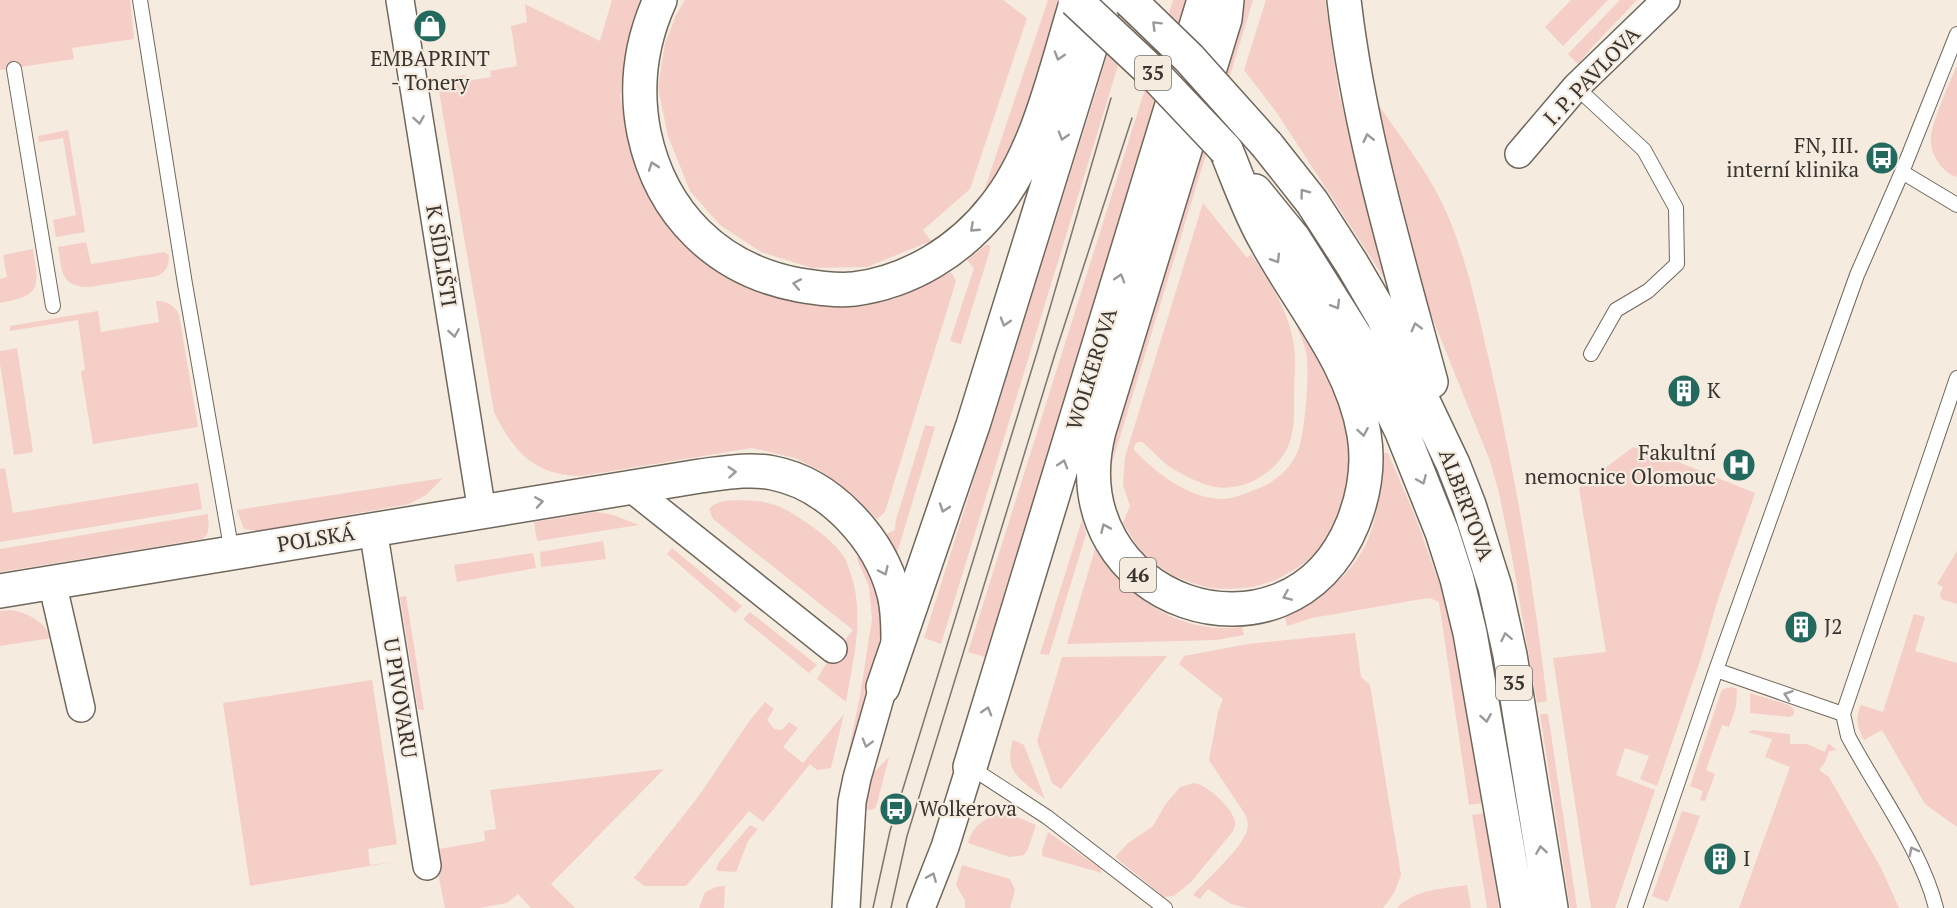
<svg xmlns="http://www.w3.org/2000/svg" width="1957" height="908" font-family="'PT Serif',serif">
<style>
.green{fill:#f6cec8}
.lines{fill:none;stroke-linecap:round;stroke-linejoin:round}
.service-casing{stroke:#70675c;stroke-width:16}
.minor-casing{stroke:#70675c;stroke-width:30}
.tertiary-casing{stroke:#70675c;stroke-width:36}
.primary-casing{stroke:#70675c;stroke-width:36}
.service{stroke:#fff;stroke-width:14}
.minor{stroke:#fff;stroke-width:27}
.tertiary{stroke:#fff;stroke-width:33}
.primary{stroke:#fff;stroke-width:33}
.tram{stroke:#7c766f;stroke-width:1.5}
.primary-bridge-casing{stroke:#70675c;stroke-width:36;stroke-linecap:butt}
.primary-bridge{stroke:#fff;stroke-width:33}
.oneway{stroke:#9c9a98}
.labels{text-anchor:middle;stroke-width:4.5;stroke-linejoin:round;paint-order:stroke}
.shield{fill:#f5ebdf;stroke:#716c65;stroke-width:1.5}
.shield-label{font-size:20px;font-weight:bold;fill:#393531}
.poi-label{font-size:21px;fill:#393531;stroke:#f5ebdf;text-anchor:start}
.street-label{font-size:21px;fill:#393531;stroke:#f5ebdf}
</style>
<rect width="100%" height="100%" fill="#f5ebdf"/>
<path class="green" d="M 0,0 L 130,0 L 134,39 L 72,48 L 74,59 L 0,70 Z
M 612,0 L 643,0 L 635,15 L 620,96 L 633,160 L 659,210 L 709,265 L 733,280 L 762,293 L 799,302 L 851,307 L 895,299 L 951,272 L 956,281 L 885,512 L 877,519 L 859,501 L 821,471 L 795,458 L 752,448 L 581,476 C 535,476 513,451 494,412 L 437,80 L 465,75 L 466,81 L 491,77 L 490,71 L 517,66 L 511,26 L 527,22 L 525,4 L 600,41 Z
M 685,0 L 1003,0 L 1027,18 L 970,189 L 923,230 L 931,241 L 867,267 L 812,268 L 761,252 L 720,225 L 690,191 L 668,136 L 658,88 L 665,43 L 676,15 Z
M 1048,0 L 1063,0 L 1013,148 L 986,193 L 985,188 Z
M 1123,0 L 1138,0 L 941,644 L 924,638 L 1097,89 Z
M 1173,0 L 1187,0 L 985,657 L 968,652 Z
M 1243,0 L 1253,0 L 1111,466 L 1109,449 Z
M 1266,0 L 1325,0 L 1339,94 L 1390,287 L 1277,113 L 1244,70 Z
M 1571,0 L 1608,0 L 1563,46 L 1545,27 Z
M 1620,0 L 1637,0 L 1593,46 L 1578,64 L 1568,54 Z
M 1957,65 L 1957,177 C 1941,172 1929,153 1931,136 C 1934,117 1949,84 1957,65 Z
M 1380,107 C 1401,138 1426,169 1442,203 C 1465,250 1477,309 1489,360 C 1515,472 1534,587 1547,701 L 1537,703 L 1511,551 L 1499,493 L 1490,461 L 1430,312 L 1416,269 L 1376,108 Z
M 68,130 L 85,232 L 56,237 L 53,220 L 76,215 L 63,138 L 39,142 L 38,136 Z
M 1203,203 L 1247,258 L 1251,254 C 1268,280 1285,305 1292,335 C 1297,355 1294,375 1294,395 C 1294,412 1295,428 1289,444 C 1278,472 1245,492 1215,487 C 1201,484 1185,476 1173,469 C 1162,462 1152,450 1142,442 L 1137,442 L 1134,446 L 1134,450 C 1156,473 1188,498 1221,499 C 1233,499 1246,493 1257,489 C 1273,483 1290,470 1297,453 C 1305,437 1310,370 1306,352 C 1302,337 1295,323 1290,309 L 1335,380 L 1353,449 L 1346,495 L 1337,520 L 1316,554 L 1297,568 L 1276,580 L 1253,587 L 1229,589 L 1210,588 L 1192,583 L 1172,575 L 1157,565 L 1140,550 L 1123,523 L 1130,506 L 1123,485 L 1125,457 Z
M 86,242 L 91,264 L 164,252 L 169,255 C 169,265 167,271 158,276 L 89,287 C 60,287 62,270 58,247 Z
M 986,245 L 990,245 L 990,250 L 961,344 L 950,341 L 974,268 L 967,260 Z
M 33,249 C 39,288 42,295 0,303 L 0,279 L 7,277 L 3,255 Z
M 156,301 C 166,301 175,305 179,315 L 198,427 L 93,444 L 81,372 L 85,369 L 78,320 L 10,331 L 10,326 L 98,311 L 101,332 L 159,322 Z
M 17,348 L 33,452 L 14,455 L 0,364 L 0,351 Z
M 925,425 L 935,427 L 897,553 L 885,535 L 895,530 L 896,520 Z
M 1633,447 L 1644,451 L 1646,449 L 1755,493 L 1718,599 L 1700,661 L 1657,786 L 1640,779 L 1649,756 L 1625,748 L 1616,775 L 1655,790 L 1615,908 L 1591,908 L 1553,658 L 1606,652 L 1579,488 Z
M 1383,453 L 1388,453 L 1415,516 L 1445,599 L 1470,726 L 1482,803 L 1469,805 L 1439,602 L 1430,598 L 1416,600 L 1312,618 L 1287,626 L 1285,618 C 1332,590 1367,566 1377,508 C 1380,492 1378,466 1383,453 Z
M 5,468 L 13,513 L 198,483 L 202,509 L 0,542 L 0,469 Z
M 443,478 L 426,495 L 409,504 L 258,531 L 244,529 L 237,510 Z
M 757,501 C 777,503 791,512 807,523 C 820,532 836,544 844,557 C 847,562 849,569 851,575 C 865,617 853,659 846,702 L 817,679 L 824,667 L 853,630 L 713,519 L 709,509 C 719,497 743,501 757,501 Z
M 597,512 L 613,515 L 639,525 L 537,541 L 534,522 Z
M 208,514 C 208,524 211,534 202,539 L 0,572 L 0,549 Z
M 1082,520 L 1086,534 L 1049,655 L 1040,654 Z
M 603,541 L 606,559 L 541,567 L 540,552 Z
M 672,548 L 742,606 L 735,613 L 667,554 Z
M 1095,549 C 1129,599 1180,635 1242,627 L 1244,635 L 1216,640 L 1067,644 Z
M 860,551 L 880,595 L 884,636 L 853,754 L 848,754 L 860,696 L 872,619 L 869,587 L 857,559 Z
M 1957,551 L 1957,604 L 1941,599 L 1940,594 L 1943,587 L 1937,584 Z
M 533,553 L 536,568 L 457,582 L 454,565 Z
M 406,596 L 424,710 L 418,709 L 400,597 Z
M 11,610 C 30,614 42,620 52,638 L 0,646 L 0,611 Z
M 750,612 L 817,665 L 809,673 L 743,619 Z
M 1914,614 L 1925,617 L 1915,651 L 1957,663 L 1957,827 L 1925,804 L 1882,730 L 1864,740 C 1857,728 1855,717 1861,705 L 1883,712 Z
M 1355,633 L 1361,677 L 1370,685 L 1401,875 L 1394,893 L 1383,908 L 1247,908 L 1231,904 L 1208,889 L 1200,899 L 1193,895 C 1207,879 1239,851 1246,833 C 1249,825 1248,821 1245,814 L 1209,760 L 1218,712 L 1223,699 L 1179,664 L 1184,656 L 1248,644 Z
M 1167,656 L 1061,789 L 1052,783 L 1037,741 L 1062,657 Z
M 372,680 L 397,844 L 368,849 L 370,865 L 399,861 L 250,886 L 223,703 Z
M 1732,687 L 1737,689 L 1736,707 L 1729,727 L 1722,725 L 1706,770 L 1715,774 L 1705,801 L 1700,800 L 1703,791 L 1690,786 L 1721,692 L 1724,689 Z
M 1750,693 L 1789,705 L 1794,710 L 1794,715 L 1789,717 L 1750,713 Z
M 765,702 L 774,709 L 767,720 L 774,729 L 782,730 L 789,722 L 798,728 L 783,747 L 803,763 L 844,714 L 831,768 L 817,770 L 810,764 L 763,822 L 749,811 L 686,886 L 644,886 L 634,878 L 698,797 L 750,720 Z
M 1540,714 L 1548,714 L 1577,908 L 1570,908 Z
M 1752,730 L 1790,734 L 1790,744 L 1807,744 L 1825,752 L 1828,743 L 1837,750 L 1829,751 L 1825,762 L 1819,770 L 1829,777 L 1881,868 L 1899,908 L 1739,908 L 1790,767 L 1765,757 L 1772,739 L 1748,732 Z
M 1013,740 L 1024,745 L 1045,799 C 1021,779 1003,774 1013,740 Z
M 889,757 L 876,807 L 871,810 L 863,809 L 872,774 Z
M 664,769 L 551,884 L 575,908 L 531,908 L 518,894 L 507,903 L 479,908 L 445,908 L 438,874 L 442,872 L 439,849 L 485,841 L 484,831 L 496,829 L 490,790 Z
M 1194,783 C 1206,784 1234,809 1235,822 C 1236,825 1234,828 1233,831 L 1191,882 L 1174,896 L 1164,897 L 1115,857 L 1128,843 L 1153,826 L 1165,805 L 1180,787 Z
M 1682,811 L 1700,816 L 1668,902 L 1652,896 Z
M 1484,813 L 1499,908 L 1487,908 L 1472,815 Z
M 1001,814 L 1015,816 L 1036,825 L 1028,849 L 1024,855 L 1010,857 L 968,843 C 973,826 983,818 1001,814 Z
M 750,825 L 758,829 L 748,841 L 736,872 L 718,871 L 716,868 L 719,862 Z
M 1048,832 L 1100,868 L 1102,873 L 1042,856 L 1042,851 Z
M 962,865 L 1010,879 L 1015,890 L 1010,908 L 965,908 L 965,901 L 956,885 Z
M 1467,885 L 1471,908 L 1397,908 C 1415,889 1442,889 1467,885 Z
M 725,886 L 724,908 L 699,908 L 705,892 L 716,887 Z"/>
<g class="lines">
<defs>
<path id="service" d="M 140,0 L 185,284 L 232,553
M 14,69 L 53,306
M 1576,87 L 1644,150 L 1676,208 L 1677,264 L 1648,291 L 1616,310 L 1591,354
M 1902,172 L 1957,205
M 1716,670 L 1843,714
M 970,767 L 1047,817 L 1165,908
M 1635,908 L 1716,670 L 1857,275 L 1902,172 L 1957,34
M 1936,908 C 1922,851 1876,789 1848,736 L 1843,714 L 1957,378"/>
<path id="minor" d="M 400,0 L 482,512
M 1519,154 L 1576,87 L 1666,0
M 631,488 L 833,649
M 373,529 L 427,866
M 52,582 L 81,708
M 846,908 L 852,802 L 857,778 L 883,687
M 921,908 L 945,847 L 970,767"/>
<path id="tertiary" d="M 0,591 L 700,476 C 724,473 749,468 773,473 C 830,484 880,539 894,594 C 898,610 898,625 898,640"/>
<path id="primary" d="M 660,0 C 641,42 635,88 644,133 C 661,214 718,270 799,285 C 817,288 836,291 854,289 C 910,282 961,250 995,206 C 1039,151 1056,67 1077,0
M 1344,0 C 1359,130 1397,256 1431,382
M 1267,145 L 1312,202 L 1352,264 L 1383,317 L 1453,464 L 1469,505 L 1495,587 L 1510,655 L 1551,908
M 1226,150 C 1239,181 1249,212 1266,241 C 1300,304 1352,362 1364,434 C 1369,464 1364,495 1353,523 C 1289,682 1055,603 1099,431 L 1225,19 L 1227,0
M 1255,191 L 1294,239 L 1357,339 L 1402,432 L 1442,532 L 1457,579 L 1470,633 L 1518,908
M 883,687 L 973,425 L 1105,0
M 970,767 L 1204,0"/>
</defs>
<use href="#service" class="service-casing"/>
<use href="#minor" class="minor-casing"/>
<use href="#tertiary" class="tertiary-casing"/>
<use href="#primary" class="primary-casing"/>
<use href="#service" class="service"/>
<use href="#minor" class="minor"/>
<use href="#tertiary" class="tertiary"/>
<use href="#primary" class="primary"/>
<path class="tram" d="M 873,908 L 890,831 L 1038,349 L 1111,98
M 891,908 L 907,836 L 1055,354 L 1132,118"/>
<defs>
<path id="primary-bridge" d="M 1075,0 L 1155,75 L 1226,150
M 1129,0 L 1189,58 L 1267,145"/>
</defs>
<use href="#primary-bridge" class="primary-bridge-casing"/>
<use href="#primary-bridge" class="primary-bridge"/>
</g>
<defs><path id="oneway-chevron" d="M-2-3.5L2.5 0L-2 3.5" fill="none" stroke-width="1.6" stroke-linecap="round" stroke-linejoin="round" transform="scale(1.5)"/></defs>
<g class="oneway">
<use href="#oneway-chevron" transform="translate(1156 25) rotate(-135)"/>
<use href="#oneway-chevron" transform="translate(1059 56) rotate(107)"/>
<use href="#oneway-chevron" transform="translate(419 120) rotate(81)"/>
<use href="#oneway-chevron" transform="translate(1063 136) rotate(107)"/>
<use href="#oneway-chevron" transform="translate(1368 138) rotate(-103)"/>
<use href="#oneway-chevron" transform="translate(653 166) rotate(-109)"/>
<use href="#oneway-chevron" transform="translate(1304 193) rotate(-127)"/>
<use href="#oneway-chevron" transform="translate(974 228) rotate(137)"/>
<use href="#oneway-chevron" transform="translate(1276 259) rotate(58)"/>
<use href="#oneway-chevron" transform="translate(1120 278) rotate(-73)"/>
<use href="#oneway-chevron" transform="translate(797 284) rotate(-169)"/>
<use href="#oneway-chevron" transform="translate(1336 305) rotate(59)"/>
<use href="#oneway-chevron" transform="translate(1005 322) rotate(107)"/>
<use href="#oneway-chevron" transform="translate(1416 327) rotate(-105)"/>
<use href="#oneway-chevron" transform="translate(454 333) rotate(81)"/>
<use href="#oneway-chevron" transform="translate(1363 432) rotate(80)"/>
<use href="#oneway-chevron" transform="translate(1063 464) rotate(-73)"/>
<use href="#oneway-chevron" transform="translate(732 472) rotate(-4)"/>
<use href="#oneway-chevron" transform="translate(1422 480) rotate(67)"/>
<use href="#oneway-chevron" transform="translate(539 502) rotate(-9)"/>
<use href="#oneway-chevron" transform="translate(944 508) rotate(109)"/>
<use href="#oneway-chevron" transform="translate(1105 528) rotate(-114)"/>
<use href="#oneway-chevron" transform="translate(884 571) rotate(65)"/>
<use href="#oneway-chevron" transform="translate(1287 596) rotate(157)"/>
<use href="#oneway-chevron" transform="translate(1506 637) rotate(-102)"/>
<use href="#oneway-chevron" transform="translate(1788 695) rotate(-161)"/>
<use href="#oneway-chevron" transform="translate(987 711) rotate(-73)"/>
<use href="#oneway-chevron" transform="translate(1486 718) rotate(80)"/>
<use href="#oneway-chevron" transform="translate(867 743) rotate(106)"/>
<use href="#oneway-chevron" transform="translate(1541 850) rotate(-99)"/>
<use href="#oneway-chevron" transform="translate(1913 851) rotate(-118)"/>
<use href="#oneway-chevron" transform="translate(932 877) rotate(-68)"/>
</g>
<defs>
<symbol id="shop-disc" viewBox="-11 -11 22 22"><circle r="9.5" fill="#23695d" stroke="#f5ebdf"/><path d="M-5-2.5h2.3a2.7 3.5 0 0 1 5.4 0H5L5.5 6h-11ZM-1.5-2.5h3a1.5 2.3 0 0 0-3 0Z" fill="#fff"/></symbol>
<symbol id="bus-disc" viewBox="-11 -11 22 22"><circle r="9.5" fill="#23695d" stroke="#f5ebdf"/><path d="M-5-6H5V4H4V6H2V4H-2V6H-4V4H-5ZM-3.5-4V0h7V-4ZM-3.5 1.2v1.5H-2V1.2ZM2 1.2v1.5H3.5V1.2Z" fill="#fff"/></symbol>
<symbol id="building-disc" viewBox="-11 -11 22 22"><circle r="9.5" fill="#23695d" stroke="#f5ebdf"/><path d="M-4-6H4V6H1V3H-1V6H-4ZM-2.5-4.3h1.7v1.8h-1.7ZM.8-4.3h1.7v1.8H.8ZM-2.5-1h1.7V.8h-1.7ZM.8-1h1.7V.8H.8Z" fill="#fff"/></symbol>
<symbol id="hospital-disc" viewBox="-11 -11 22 22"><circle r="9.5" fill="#23695d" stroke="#f5ebdf"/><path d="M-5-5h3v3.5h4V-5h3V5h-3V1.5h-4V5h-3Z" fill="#fff"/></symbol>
</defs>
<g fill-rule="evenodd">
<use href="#shop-disc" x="411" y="7" width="38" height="38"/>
<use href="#bus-disc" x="1863" y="139" width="38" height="38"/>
<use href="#building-disc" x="1665" y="372" width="38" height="38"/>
<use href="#hospital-disc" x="1720" y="446" width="38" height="38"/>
<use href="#building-disc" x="1782" y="608" width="38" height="38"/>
<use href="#bus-disc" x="877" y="790" width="38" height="38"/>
<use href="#building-disc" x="1701" y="840" width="38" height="38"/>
</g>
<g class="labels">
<g class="shield">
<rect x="1135" y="56" width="36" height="34" rx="4.5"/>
<rect x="1120" y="558" width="36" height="34" rx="4.5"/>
<rect x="1496" y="666" width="36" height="34" rx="4.5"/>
</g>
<g class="shield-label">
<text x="1153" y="80">35</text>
<text x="1138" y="582">46</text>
<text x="1514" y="690">35</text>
</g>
<g class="poi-label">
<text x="430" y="66" text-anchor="middle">EMBAPRINT<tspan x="430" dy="24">- Tonery</tspan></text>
<text x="1859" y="153" text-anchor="end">FN, III.<tspan x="1859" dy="24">interní klinika</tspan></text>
<text x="1707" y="398">K</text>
<text x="1716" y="460" text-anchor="end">Fakultní<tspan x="1716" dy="24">nemocnice Olomouc</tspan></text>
<text x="1824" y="634">J2</text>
<text x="919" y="816">Wolkerova</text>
<text x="1743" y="866">I</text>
</g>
<g class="street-label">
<text transform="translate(1592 76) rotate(-46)" y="7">I. P. PAVLOVA</text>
<text transform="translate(441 256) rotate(81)" y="7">K SÍDLIŠTI</text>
<text transform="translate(1092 369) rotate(-73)" y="7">WOLKEROVA</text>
<text transform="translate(1466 505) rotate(69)" y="7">ALBERTOVA</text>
<text transform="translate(316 539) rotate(-9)" y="7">POLSKÁ</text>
<text transform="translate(400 698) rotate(81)" y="7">U PIVOVARU</text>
</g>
</g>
</svg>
